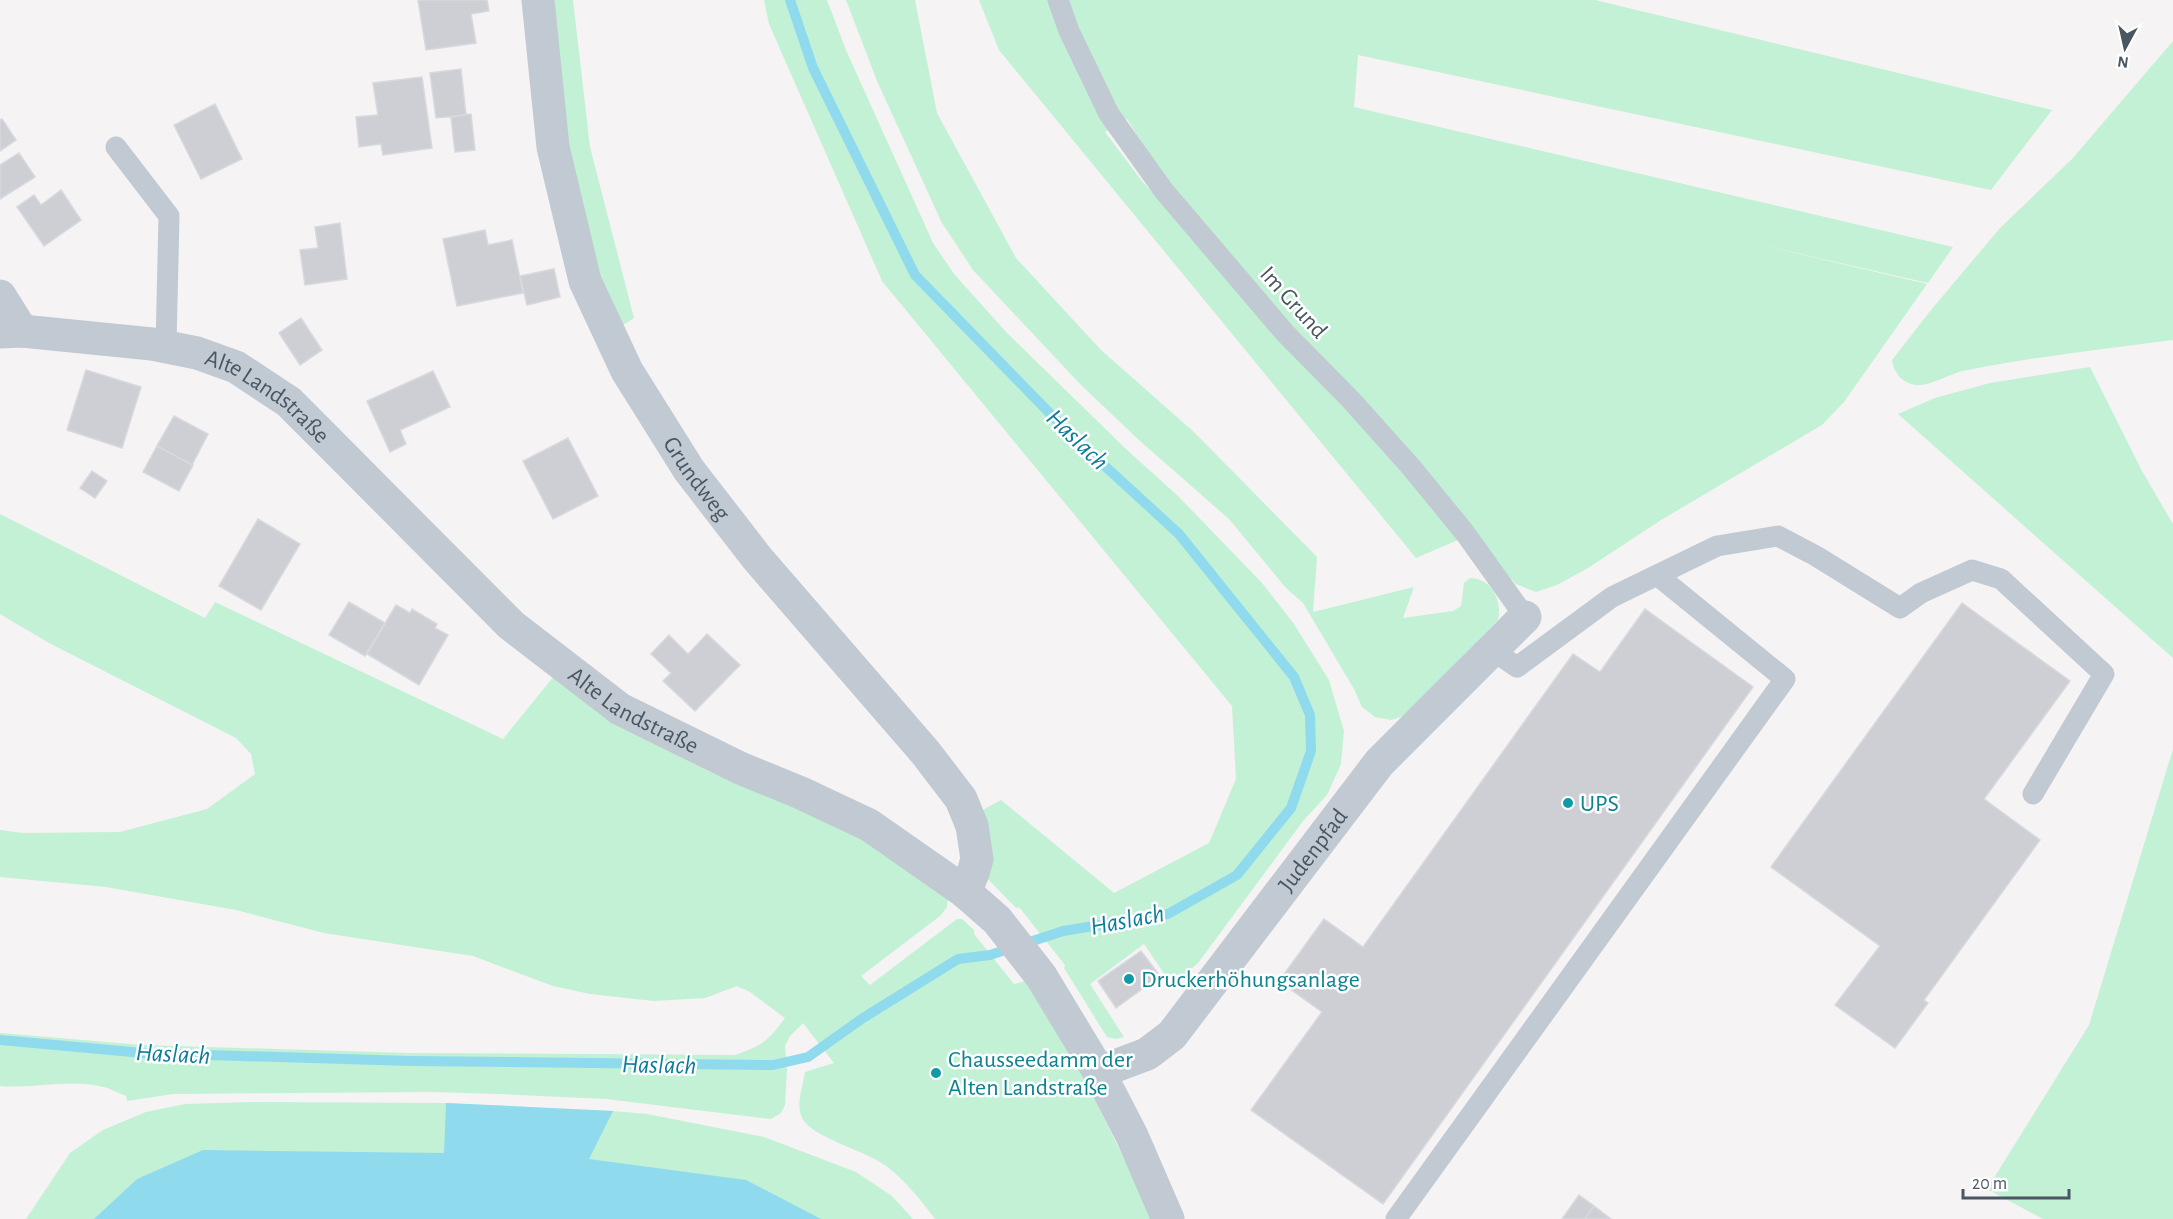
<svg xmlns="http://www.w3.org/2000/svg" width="2173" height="1219" font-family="'Alegreya Sans',sans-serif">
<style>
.green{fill:#c3f1d5}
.water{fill:#90daee}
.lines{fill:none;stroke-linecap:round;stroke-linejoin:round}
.stream{stroke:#90daee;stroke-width:10}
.building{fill:#cdcfd5;stroke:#d7d9de;stroke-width:1.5}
.lane{stroke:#c1cad2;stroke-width:21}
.street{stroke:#c1cad2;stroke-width:33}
.culture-dot{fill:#0f9aa8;stroke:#fff;stroke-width:2}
.labels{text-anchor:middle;stroke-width:5;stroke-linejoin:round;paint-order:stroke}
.street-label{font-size:24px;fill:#4a5661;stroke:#fff}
.culture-label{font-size:24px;fill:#0d838f;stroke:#fff;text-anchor:start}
.water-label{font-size:26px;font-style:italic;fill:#0c7c9b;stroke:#fff}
</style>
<rect width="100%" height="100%" fill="#f5f3f3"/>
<path class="green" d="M 548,0 L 573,0 L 590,147 L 634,318 L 623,325 L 616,326 L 575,203 Z
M 764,0 L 827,0 L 846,50 L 933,243 L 954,274 L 1007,333 L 1127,450 L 1178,496 L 1262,583 L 1294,624 L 1329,680 L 1344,731 L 1341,764 L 1327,795 L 1303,821 L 1198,963 L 1178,981 L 1167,978 L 1144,944 L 1090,984 L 1124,1037 L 1116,1039 L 1107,1037 L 1064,968 L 1065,965 L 1019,907 L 1016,908 L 987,878 L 979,812 L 1001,800 L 1114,893 L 1209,843 L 1236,779 L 1232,706 L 882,281 L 769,24 Z
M 846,0 L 915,0 L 937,113 L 1016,258 L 1101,350 L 1195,433 L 1317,557 L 1313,612 L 1414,587 L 1403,618 L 1453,611 L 1461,606 L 1464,583 L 1470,578 C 1491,578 1503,601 1498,620 L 1404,716 L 1391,720 L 1375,717 L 1362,707 L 1354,689 L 1303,603 L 1286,588 L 1229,519 L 1140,441 L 1081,385 L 973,270 L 942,223 L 877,81 Z
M 979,0 L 1595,0 L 2052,110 L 1991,190 L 1358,55 L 1354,107 L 1953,247 L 1928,283 L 1748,242 L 1927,284 L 1844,402 L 1822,425 L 1661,520 L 1588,568 L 1557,585 L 1536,592 L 1516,584 L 1504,572 C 1430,486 1355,401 1281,315 C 1226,251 1172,192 1127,119 L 1105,132 L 1142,181 L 1187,231 L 1406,474 L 1458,540 L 1416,558 L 999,50 Z
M 2173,41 L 2173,340 C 2103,349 2032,357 1963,371 C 1950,374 1927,387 1915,385 C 1901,382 1894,373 1892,360 L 1931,310 L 2000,228 L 2072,159 Z
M 2090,367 L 2142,471 L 2173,524 L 2173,658 L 1898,414 L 1935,398 L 1990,383 Z
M 0,514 L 205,618 L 215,602 L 503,739 L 554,676 C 595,704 636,734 681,757 C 745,792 817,811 881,847 C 904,860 926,880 948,895 L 947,907 L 940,916 L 861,976 L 870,985 L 957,919 L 962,919 L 974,930 L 974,934 L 1014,984 L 1026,981 L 1071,1051 L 1131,1173 L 1151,1219 L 935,1219 C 921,1200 904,1179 885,1165 C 865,1151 816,1138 804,1121 C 794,1108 803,1087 805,1072 L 834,1063 L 803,1023 L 790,1036 L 785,1046 L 787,1070 L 785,1105 L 781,1113 L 771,1119 L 606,1099 L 499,1094 L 431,1092 L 173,1094 L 127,1101 L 126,1096 C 118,1093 111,1089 104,1087 C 71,1078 34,1089 0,1086 L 0,1033 L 142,1045 L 408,1053 L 735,1055 C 762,1046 768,1041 785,1018 L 750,992 L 737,986 L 705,998 L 654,1001 L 590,994 L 553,986 L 473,956 L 324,933 L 236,910 L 106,887 L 0,877 L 0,830 L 23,833 L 120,832 L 207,809 L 255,774 L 251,754 L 236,738 L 49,643 L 0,614 Z
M 2173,749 L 2173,1219 L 2043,1219 L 1987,1189 L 2089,1025 Z
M 252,1102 L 446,1103 L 613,1111 L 647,1114 L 764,1137 L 856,1172 L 892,1196 L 913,1219 L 26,1219 L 70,1153 L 103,1130 L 146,1112 L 185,1104 Z"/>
<path class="water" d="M 446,1103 L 613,1111 L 589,1159 L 746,1180 L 821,1219 L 94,1219 L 137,1179 L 203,1150 L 444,1153 Z"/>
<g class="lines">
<path class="stream" d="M 0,1040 L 143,1053 L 410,1061 L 773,1065 L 808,1057 L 863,1018 L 958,959 L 990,955 L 1063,931 L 1168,914 L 1237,875 L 1291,808 L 1311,751 L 1310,715 L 1294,677 L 1179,534 L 1071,435 L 915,275 L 813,68 L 790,0"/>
</g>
<path class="building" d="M 418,0 L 487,0 L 489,11 L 471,14 L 476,43 L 426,50 Z
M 461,69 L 466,115 L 436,118 L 430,73 Z
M 422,77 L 432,148 L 383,155 L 381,144 L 359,147 L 356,117 L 378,115 L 373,83 Z
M 215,104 L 242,159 L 201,179 L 174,125 Z
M 471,114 L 475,150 L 455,152 L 451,117 Z
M 2,119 L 16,140 L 0,151 L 0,120 Z
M 19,153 L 35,177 L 0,199 L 0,165 Z
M 61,190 L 81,220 L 44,246 L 17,207 L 34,195 L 41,205 Z
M 340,223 L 347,279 L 305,285 L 300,250 L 318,248 L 315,227 Z
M 485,230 L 488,245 L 512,240 L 523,293 L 457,306 L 443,239 Z
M 554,269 L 560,297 L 527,305 L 520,276 Z
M 301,318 L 322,350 L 300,365 L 279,333 Z
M 86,370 L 141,387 L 122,448 L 67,430 Z
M 433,371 L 450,407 L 400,430 L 406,444 L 390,452 L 367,401 Z
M 174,416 L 208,434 L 192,465 L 157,446 Z
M 568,438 L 598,496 L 553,519 L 523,461 Z
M 157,446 L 193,465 L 179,491 L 143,472 Z
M 92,471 L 107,481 L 95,498 L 80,488 Z
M 258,519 L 300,544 L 261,610 L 219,586 Z
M 349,602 L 385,623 L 365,656 L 329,635 Z
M 1962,603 L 2070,681 L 1984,799 L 2040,840 L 1924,1000 L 1928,1003 L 1895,1048 L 1835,1005 L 1880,946 L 1771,867 Z
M 396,605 L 410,613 L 412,609 L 437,624 L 435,628 L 448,635 L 419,685 L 367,654 Z
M 1645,609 L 1753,687 L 1383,1204 L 1251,1110 L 1322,1012 L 1279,981 L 1324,919 L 1363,947 L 1573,654 L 1600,672 Z
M 707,634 L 740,665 L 695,711 L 663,681 L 671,673 L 651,654 L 669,635 L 688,654 Z
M 1141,951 L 1160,976 L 1116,1008 L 1098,981 Z
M 1579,1195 L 1594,1206 L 1585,1219 L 1562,1219 Z
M 1594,1206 L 1611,1219 L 1585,1219 Z"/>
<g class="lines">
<path class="lane" d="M 1058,0 L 1069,31 L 1109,114 L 1164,191 L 1285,333 L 1351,400 L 1411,467 L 1465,533 L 1525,617
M 116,147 L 169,216 L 166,346
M 1492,650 L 1517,667 L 1612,597 L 1717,546 L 1778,536 L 1816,556 L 1900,608 L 1921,593 L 1972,570 L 2001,579 L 2104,674 L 2033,794
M 1396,1219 L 1785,679 L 1657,575"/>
<g class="street">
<path id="s1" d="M 538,0 L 553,147 L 585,281 L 627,371 L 689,470 L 757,558 L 925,752 L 961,799 L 972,826 L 977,859 L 973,873 L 965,892"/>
<path d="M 0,296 L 22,331"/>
<path id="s2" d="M 0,332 L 22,331 L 152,344 L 197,353 L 236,367 L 289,402 L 511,625 L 620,709 L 740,768 L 801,793 L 869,825 L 965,892 L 997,920 L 1041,976 L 1099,1072 L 1132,1136 L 1168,1219"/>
<path id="s3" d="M 1099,1072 L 1147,1054 L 1172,1035 L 1379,763 L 1525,617"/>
</g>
</g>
<g class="culture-dot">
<circle cx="1568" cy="803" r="6"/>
<circle cx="1129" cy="979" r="6"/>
<circle cx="936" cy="1073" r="6"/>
</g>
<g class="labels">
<g class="street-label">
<text transform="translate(1294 302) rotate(48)" y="8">Im Grund</text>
<text dy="8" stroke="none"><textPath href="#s2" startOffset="282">Alte Landstraße</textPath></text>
<text dy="8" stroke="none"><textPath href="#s1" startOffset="513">Grundweg</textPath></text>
<text dy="8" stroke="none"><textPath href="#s2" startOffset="768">Alte Landstraße</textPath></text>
<text dy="8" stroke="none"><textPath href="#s3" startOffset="315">Judenpfad</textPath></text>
</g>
<g class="culture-label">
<text x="1580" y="811">UPS</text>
<text x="1141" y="987">Druckerhöhungsanlage</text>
<text x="948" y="1067">Chausseedamm der<tspan x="948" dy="28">Alten Landstraße</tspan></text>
</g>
<g class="water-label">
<text transform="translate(1078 439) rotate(44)" y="9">Haslach</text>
<text transform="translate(1127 919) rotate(-11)" y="9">Haslach</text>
<text transform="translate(173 1053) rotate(3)" y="9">Haslach</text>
<text transform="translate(659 1064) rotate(1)" y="9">Haslach</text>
</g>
</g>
<g transform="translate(2125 48) rotate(188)" stroke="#ffffff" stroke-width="4.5" paint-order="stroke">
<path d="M0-4.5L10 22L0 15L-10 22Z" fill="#4a5661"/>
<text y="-9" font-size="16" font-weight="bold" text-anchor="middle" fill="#4a5661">N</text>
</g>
<path d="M1963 1189v9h106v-9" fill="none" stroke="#4a5661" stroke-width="3"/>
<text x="1972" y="1189" font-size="18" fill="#4a5661" stroke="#ffffff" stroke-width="4.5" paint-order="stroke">20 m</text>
</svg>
